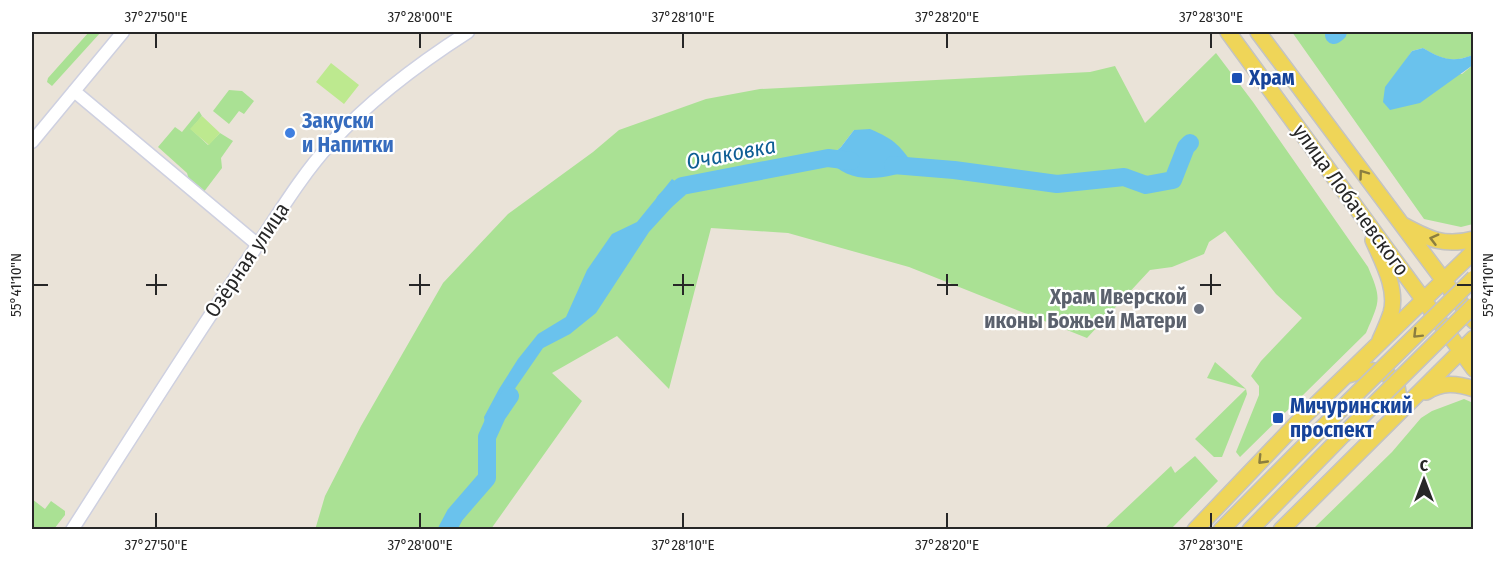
<svg xmlns="http://www.w3.org/2000/svg" width="1505" height="561" font-family="'Fira Sans Condensed',sans-serif">
<style>
.green{fill:#aae194;fill-rule:evenodd}
.pitch{fill:#bde98f}
.water{fill:#6ac2ed}
.lines{fill:none;stroke-linecap:round;stroke-linejoin:round}
.river{stroke:#6ac2ed;stroke-width:18}
.minor-casing{stroke:#ced0e0;stroke-width:15}
.major-casing{stroke:#c3c3c3;stroke-width:18}
.minor{stroke:#fff;stroke-width:12}
.major{stroke:#efd558;stroke-width:15}
.major-bridge-casing{stroke:#c3c3c3;stroke-width:18;stroke-linecap:butt}
.major-bridge{stroke:#efd558;stroke-width:15}
.oneway{stroke:#8b7e40}
.ticks{fill:none;stroke:#272727;stroke-width:2}
.transit-dot{fill:#1a4fb4;stroke:#fff;stroke-width:2}
.shop-dot{fill:#3f7fe0;stroke:#fff;stroke-width:2}
.worship-dot{fill:#6b7280;stroke:#fff;stroke-width:2}
.labels{text-anchor:middle;stroke-width:4.5;stroke-linejoin:round;paint-order:stroke}
.transit-label{font-size:21px;font-weight:bold;fill:#164399;stroke:#fff;text-anchor:start}
.shop-label{font-size:21px;font-weight:bold;fill:#366cbe;stroke:#fff;text-anchor:start}
.street-label{font-size:21px;fill:#272727;stroke:#fff}
.worship-label{font-size:21px;font-weight:bold;fill:#5b616d;stroke:#fff;text-anchor:end}
.water-label{font-size:22px;font-style:italic;fill:#0e5e94;stroke:#fff}
.neatline{fill:none;stroke:#272727;stroke-width:2}
.ticks-label{font-size:15px;text-anchor:middle;fill:#272727}
</style>
<rect width="100%" height="100%" fill="#eae3d8"/>
<path class="green" d="M 89,32 L 101,32 L 52,86 L 47,82 L 48,78 Z
M 1292,32 L 1473,32 L 1473,55 C 1452,63 1443,60 1423,48 L 1412,51 L 1400,69 L 1462,74 L 1473,65 L 1473,224 L 1461,227 L 1424,219 Z
M 1216,53 L 1253,102 L 1368,267 C 1382,300 1380,300 1366,333 L 1240,457 L 1236,452 L 1259,395 L 1259,386 L 1251,376 L 1261,361 L 1302,318 L 1276,294 L 1225,231 L 1209,242 L 1204,254 L 1172,267 L 1150,270 L 1087,338 L 909,267 L 788,233 L 711,228 L 669,389 L 617,336 L 552,373 L 582,401 L 491,529 L 315,530 L 325,496 L 361,426 L 443,283 L 508,214 L 593,152 L 619,130 L 706,99 L 760,89 L 1090,72 L 1115,66 L 1145,123 ZM 854,130 L 915,168 L 828,158 L 841,147 Z
M 229,90 L 242,91 L 254,101 L 244,114 L 239,111 L 229,124 L 213,111 Z
M 199,111 L 202,116 L 191,129 L 208,145 L 220,133 L 233,141 L 221,158 L 222,168 L 200,197 L 192,190 L 187,173 L 158,147 L 175,127 L 182,132 Z
M 1215,362 L 1246,389 L 1247,394 L 1222,457 L 1214,457 L 1195,439 L 1246,389 L 1207,378 Z
M 1464,399 L 1471,402 L 1473,407 L 1473,529 L 1313,529 L 1392,452 L 1421,418 L 1432,411 Z
M 1195,456 L 1218,481 L 1171,529 L 1104,529 L 1171,466 L 1175,473 Z
M 32,499 L 45,509 L 51,501 L 65,511 L 65,515 L 54,529 L 32,529 Z"/>
<path class="pitch" d="M 331,63 L 359,85 L 344,104 L 316,82 Z
M 202,116 L 220,133 L 209,145 L 190,129 Z"/>
<path class="water" d="M 1423,48 C 1442,59 1452,63 1473,55 L 1473,65 L 1420,103 L 1390,110 L 1383,102 L 1385,87 L 1412,51 Z
M 870,129 C 896,140 900,146 916,168 C 887,179 848,187 828,158 L 841,147 L 854,130 Z
M 672,179 L 682,186 L 681,197 L 649,232 L 596,313 L 570,334 L 543,348 L 496,416 L 487,437 L 484,417 L 499,389 L 518,359 L 538,334 L 566,317 L 587,270 L 612,234 L 637,222 Z"/>
<g class="lines">
<path class="river" d="M 1334,35 L 1338,32
M 893,165 L 954,170 L 1057,184 L 1124,177 L 1146,185 L 1173,180 L 1186,147 L 1190,143
M 665,201 L 682,186 L 828,158 L 851,161
M 447,530 L 455,515 L 487,478 L 487,437 L 497,415 L 510,396"/>
<defs>
<path id="minor" d="M 74,91 L 258,245
M 32,142 L 123,32
M 72,530 C 130,440 186,350 246,262 C 274,222 298,179 331,143 C 371,99 418,64 468,32"/>
<path id="major" d="M 1228,32 L 1474,369
M 1258,32 L 1474,321
M 1403,225 C 1429,239 1444,247 1474,239
M 1373,240 C 1382,261 1398,289 1391,313 C 1388,322 1384,331 1380,340
M 1348,375 C 1384,362 1410,379 1393,418
M 1426,392 C 1442,382 1456,383 1474,389
M 1195,530 L 1300,420 L 1474,251
M 1221,530 L 1329,421
M 1250,530 L 1343,435
M 1281,530 L 1474,338"/>
</defs>
<use href="#minor" class="minor-casing"/>
<use href="#major" class="major-casing"/>
<use href="#minor" class="minor"/>
<use href="#major" class="major"/>
<defs>
<path id="major-bridge" d="M 1329,421 L 1474,278
M 1343,435 L 1474,305"/>
</defs>
<use href="#major-bridge" class="major-bridge-casing"/>
<use href="#major-bridge" class="major-bridge"/>
</g>
<defs><path id="oneway-chevron" d="M-2-3.5L2.5 0L-2 3.5" fill="none" stroke-width="1.6" stroke-linecap="round" stroke-linejoin="round" transform="scale(1.5)"/></defs>
<g class="oneway">
<use href="#oneway-chevron" transform="translate(1363 174) rotate(-126)"/>
<use href="#oneway-chevron" transform="translate(1434 239) rotate(-165)"/>
<use href="#oneway-chevron" transform="translate(1417 334) rotate(135)"/>
<use href="#oneway-chevron" transform="translate(1262 460) rotate(134)"/>
</g>
<path class="ticks" d="M 156,33 L 156,48M 420,33 L 420,48M 683,33 L 683,48M 947,33 L 947,48M 1211,33 L 1211,48M 156,274 L 156,295M 420,274 L 420,295M 683,274 L 683,295M 947,274 L 947,295M 1211,274 L 1211,295M 33,285 L 48,285M 146,285 L 167,285M 409,285 L 430,285M 673,285 L 694,285M 937,285 L 958,285M 1200,285 L 1221,285M 1457,285 L 1472,285M 156,513 L 156,528M 420,513 L 420,528M 683,513 L 683,528M 947,513 L 947,528M 1211,513 L 1211,528"/>
<g class="transit-dot">
<rect x="1231" y="72" width="12" height="12" rx="3"/>
<rect x="1272" y="412" width="12" height="12" rx="3"/>
</g>
<circle class="shop-dot" cx="290" cy="133" r="6"/>
<circle class="worship-dot" cx="1199" cy="309" r="6"/>
<g class="labels">
<g class="transit-label">
<text x="1249" y="85">Храм</text>
<text x="1290" y="413">Мичуринский<tspan x="1290" dy="24">проспект</tspan></text>
</g>
<g class="shop-label">
<text x="302" y="128">Закуски<tspan x="302" dy="24">и Напитки</tspan></text>
</g>
<g class="street-label">
<text transform="translate(1351 200) rotate(54)" y="7">улица Лобачевского</text>
<text transform="translate(247 260) rotate(-56)" y="7">Озёрная улица</text>
</g>
<g class="worship-label">
<text x="1187" y="304">Храм Иверской<tspan x="1187" dy="24">иконы Божьей Матери</tspan></text>
</g>
<g class="water-label">
<text transform="translate(731 153) rotate(-11)" y="8">Очаковка</text>
</g>
</g>
<rect width="1505" height="561" fill="none" stroke="#ffffff" stroke-width="66"/>
<g transform="translate(1424 480)" stroke="#ffffff" stroke-width="4.5" paint-order="stroke">
<path d="M0-4.5L10 22L0 15L-10 22Z" fill="#272727"/>
<text y="-9" font-size="16" font-weight="bold" text-anchor="middle" fill="#272727">С</text>
</g>
<rect x="33" y="33" width="1439" height="495" class="neatline"/>
<g class="ticks-label">
<text x="156" y="22">37°27'50"E</text>
<text x="420" y="22">37°28'00"E</text>
<text x="683" y="22">37°28'10"E</text>
<text x="947" y="22">37°28'20"E</text>
<text x="1211" y="22">37°28'30"E</text>
<text transform="translate(16 285) rotate(-90)" y="5">55°41'10"N</text>
<text transform="translate(1488 285) rotate(-90)" y="5">55°41'10"N</text>
<text x="156" y="550">37°27'50"E</text>
<text x="420" y="550">37°28'00"E</text>
<text x="683" y="550">37°28'10"E</text>
<text x="947" y="550">37°28'20"E</text>
<text x="1211" y="550">37°28'30"E</text>
</g>
</svg>
